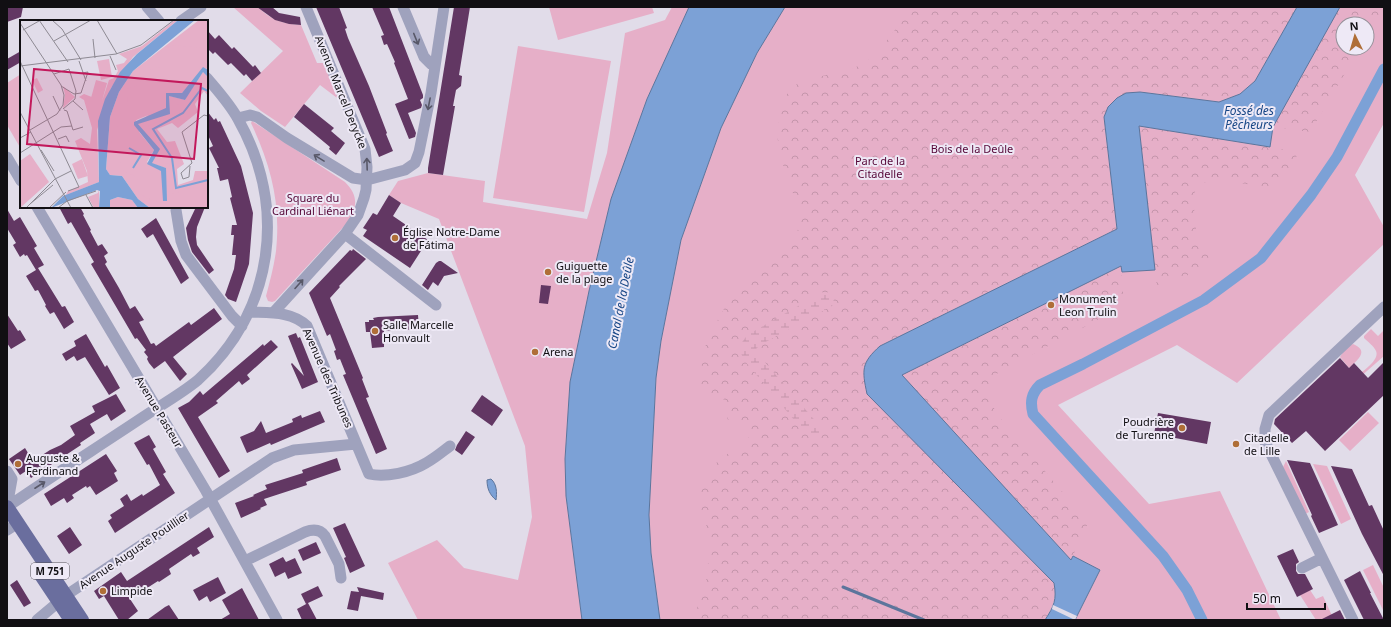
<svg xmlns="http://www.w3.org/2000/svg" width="1391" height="627" font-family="'Noto Sans',sans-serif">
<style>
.green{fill:#e6afc8;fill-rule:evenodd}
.forest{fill:url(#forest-crowns)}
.wetland{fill:url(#wetland-marsh)}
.water{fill:#7ca1d6;stroke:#5c759c}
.pier{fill:#e1dce9}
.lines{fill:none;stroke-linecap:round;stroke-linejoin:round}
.stream{stroke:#5c759c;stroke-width:3}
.canal{stroke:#7ca1d6;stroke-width:11}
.building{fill:#623763}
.minor{stroke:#9fa2bd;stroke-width:11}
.major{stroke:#6a6e9e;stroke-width:14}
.oneway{stroke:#585868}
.poi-dot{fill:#af6e37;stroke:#eee9f6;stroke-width:1.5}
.labels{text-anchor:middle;stroke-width:4;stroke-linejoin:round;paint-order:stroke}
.shield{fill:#eee9f6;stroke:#535057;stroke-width:1}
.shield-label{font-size:10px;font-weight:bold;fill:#110f13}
.street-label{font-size:11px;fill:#110f13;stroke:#eee9f6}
.park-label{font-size:11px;fill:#550637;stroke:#eee9f6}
.poi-label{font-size:11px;fill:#110f13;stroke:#eee9f6;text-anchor:start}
.water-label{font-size:12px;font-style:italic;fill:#164585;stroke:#eee9f6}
.inset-river{fill:none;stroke:#7ca1d6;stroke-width:2}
.inset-road{fill:none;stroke:#8e8a93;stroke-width:1}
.view{fill:#c2185b;fill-opacity:0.15;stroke:#c2185b;stroke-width:2}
.inset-edge{fill:none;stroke:#110f13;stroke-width:2}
</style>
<defs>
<pattern id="forest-crowns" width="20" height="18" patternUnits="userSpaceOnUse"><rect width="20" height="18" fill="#e6afc8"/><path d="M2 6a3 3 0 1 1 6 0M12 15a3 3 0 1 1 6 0" fill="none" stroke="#c495ab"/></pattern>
<pattern id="wetland-marsh" width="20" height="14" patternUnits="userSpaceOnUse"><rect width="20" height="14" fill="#e6afc8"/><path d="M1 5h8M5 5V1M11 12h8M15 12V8" fill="none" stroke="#c495ab"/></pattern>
</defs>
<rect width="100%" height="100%" fill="#e1dce9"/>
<path class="green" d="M 233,7 L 258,7 C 271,20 283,24 301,25 L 317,63 L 326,63 L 345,104 L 320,85 L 285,127 L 261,111 L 240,93 L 283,51 Z
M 549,7 L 652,7 L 654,13 L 558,40 Z
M 672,7 L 689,7 L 647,99 L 611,199 L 589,291 L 570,382 L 565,459 L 566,496 L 582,620 L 418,620 L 388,563 L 437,540 L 464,568 L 518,580 L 532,517 L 525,446 L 439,219 L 401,203 L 389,195 L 398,181 L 428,173 L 485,181 L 483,202 L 587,219 L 607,153 L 625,33 L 665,20 Z
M 785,7 L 1297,7 L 1140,92 L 880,346 L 1045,620 L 660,620 L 651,553 L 649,515 L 656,378 L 661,341 L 681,240 L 721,128 L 757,53 Z
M 1340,7 L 1384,7 L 1384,123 L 1355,175 L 1384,227 L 1384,244 L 1237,383 L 1177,345 L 1058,405 L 1149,504 L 1220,491 L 1281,620 L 1075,620 L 1100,570 L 1073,556 L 901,375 L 1121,266 L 1122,272 L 1139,126 L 1270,147 L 1273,127 ZM 1343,24 L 1367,24 L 1367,48 L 1343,48 Z
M 518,46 L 611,61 L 584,212 L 493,198 Z
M 21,74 L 21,149 L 7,125 L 7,83 Z
M 252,121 L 345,182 C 359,196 357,207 348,222 L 275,301 L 272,302 L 268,301 L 266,296 C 270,281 274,266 276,251 C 281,203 271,166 251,123 Z
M 1371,329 L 1378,336 L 1384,330 L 1384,356 L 1359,378 L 1357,376 C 1363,371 1380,360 1376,351 C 1374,346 1368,342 1364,338 L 1364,336 Z
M 1353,344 C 1370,351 1357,360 1349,368 L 1340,357 C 1343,352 1346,347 1353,344 Z
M 1368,412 L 1379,423 L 1350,451 L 1339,440 Z
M 1286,461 L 1309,512 L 1305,514 L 1283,467 Z
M 1313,464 L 1327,466 L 1351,519 L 1341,524 Z
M 1373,565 L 1384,588 L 1384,612 L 1363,570 Z
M 1310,590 L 1316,599 L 1323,596 L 1334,620 L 1316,620 L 1300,595 Z"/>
<path class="forest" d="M 911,7 L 1297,7 L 1255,81 L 1240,94 L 1219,102 L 1140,92 L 1126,93 L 1117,98 L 1108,107 L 1104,117 L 1117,229 L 880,346 L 867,394 L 1054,583 C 1057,600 1053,606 1045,620 L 693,620 L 706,582 L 710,544 L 706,524 L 699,503 L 702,487 L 720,457 L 747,446 L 749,433 L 739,422 L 728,420 L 724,409 L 725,400 L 711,394 L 701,384 L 702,355 L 710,334 L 729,300 L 783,254 L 799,228 L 799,211 L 781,159 L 777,135 L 782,99 L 799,82 L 830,74 L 844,74 L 875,56 L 910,10 Z
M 1340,7 L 1383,7 L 1367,35 L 1367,24 L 1343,24 L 1343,48 L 1360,48 L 1310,132 L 1273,127 Z
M 1139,126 L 1299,152 L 1281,183 L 1270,187 L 1216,180 L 1198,184 L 1193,197 L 1197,239 L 1206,249 L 1209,257 L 1193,273 L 1157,288 Z
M 1121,266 L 1124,306 L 999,372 C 992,379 986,385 989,396 C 992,411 1013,433 1024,446 C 1045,471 1067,497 1088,523 L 1071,560 L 901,375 Z"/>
<path class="wetland" d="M 823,292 L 827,292 L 833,296 L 834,303 L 832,306 L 760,345 L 756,349 L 758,354 L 818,424 C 824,435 813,440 804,432 L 744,360 C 738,349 740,342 749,334 Z"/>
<path class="water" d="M 689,7 L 785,7 L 757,53 L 721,128 L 681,240 L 661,341 L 656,378 L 649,515 L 651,553 L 660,620 L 582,620 L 566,496 L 565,459 L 570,382 L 589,291 L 611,199 L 647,99 Z
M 1297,7 L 1340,7 L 1273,127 L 1270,147 L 1139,126 L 1155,270 L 1122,272 L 1121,266 L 902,375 L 1071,560 L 1073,556 L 1100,570 L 1075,620 L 1045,620 C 1054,606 1057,600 1054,583 L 867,394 C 862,370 861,363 880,346 L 1117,229 L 1104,117 L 1108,107 L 1117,98 L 1126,93 L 1140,92 L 1219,102 L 1240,94 L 1255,81 Z
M 491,479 C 497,484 497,493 496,500 C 490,495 487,489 487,480 Z"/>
<path class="pier" d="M 1053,605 L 1077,616 L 1075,620 L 1052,609 Z"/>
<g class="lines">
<path class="stream" d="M 843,587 L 924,620"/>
<path class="canal" d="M 1202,620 L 1187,590 L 1163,556 L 1033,414 C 1030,402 1031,394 1040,385 L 1083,364 L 1204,300 L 1261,258 L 1311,195 L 1337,157 L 1384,69"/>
</g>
<path class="building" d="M 7,7 L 23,7 L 21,17 L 7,22 Z
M 257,7 L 272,7 L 279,13 L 300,17 L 301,25 L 289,24 L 275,20 Z
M 316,7 L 339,7 L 347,28 L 345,29 L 348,38 L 369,86 L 387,133 L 386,134 L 393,151 L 379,157 Z
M 372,7 L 389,7 L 423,95 L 423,98 L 420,100 L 422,105 L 421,108 L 408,113 L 416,133 L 415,137 L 409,139 L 395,104 L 408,99 L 394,63 L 395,62 L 387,44 L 384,45 L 381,36 L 384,35 Z
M 454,7 L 470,7 L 459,75 L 462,76 L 461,86 L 456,90 L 453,106 L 455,106 L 443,175 L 428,173 L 428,168 Z
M 207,30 L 215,39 L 219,35 L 232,49 L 234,47 L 253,67 L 255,65 L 261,73 L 252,81 L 246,74 L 244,76 L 231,63 L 228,65 L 215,52 L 213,54 L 207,48 Z
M 21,51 L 21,62 L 7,70 L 7,59 Z
M 304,104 L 334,128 L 331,131 L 345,143 L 336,155 L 329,149 L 330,147 L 294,117 Z
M 207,111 L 214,120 L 216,118 L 218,122 L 220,121 L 241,166 L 253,213 L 249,264 L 236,302 L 228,299 L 225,295 L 234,269 L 236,255 L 232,255 L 234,235 L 231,235 L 232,225 L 237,225 L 230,198 L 232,197 L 228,179 L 220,181 L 217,168 L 219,168 L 209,148 L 213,146 L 207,133 Z
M 389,195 L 401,203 L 393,216 L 428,240 L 410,268 L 363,236 L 367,230 L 363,228 L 373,213 L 377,215 Z
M 59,207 L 80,207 L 84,214 L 83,215 L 91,230 L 90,231 L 98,246 L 102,244 L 108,253 L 104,256 L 107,262 L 105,264 L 119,288 L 130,309 L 135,306 L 144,320 L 139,322 L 151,344 L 154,343 L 156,346 L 189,322 L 191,325 L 214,308 L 222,319 L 173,357 L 187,374 L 180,381 L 165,361 L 154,369 L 149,363 L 147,359 L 148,357 L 144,352 L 146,350 L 137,338 L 135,339 L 91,264 L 94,262 L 71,222 L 68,224 Z
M 196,207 L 205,207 L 197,227 L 196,237 L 197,245 L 214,270 L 209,274 L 192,252 L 188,240 L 186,228 Z
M 7,209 L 14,221 L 20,217 L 37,246 L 34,248 L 44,265 L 38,268 L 62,307 L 65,306 L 74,322 L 64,329 L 54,312 L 50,314 L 45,306 L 46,305 L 38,290 L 35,291 L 26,276 L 36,270 L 27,255 L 25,256 L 24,254 L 20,257 L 13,245 L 16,243 L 7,228 Z
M 156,218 L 189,278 L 181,284 L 153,234 L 147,238 L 141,229 Z
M 353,249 L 366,259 L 339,286 L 340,287 L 330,298 L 363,378 L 362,379 L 369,397 L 366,398 L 387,449 L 376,454 L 343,375 L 346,374 L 340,359 L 337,360 L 334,351 L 336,350 L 330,334 L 327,336 L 309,293 L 350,250 L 352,251 Z
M 439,261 L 441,261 L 458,273 L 444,276 L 438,286 L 433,282 L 428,290 L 422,285 L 436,263 Z
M 541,285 L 551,286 L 548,304 L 539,303 Z
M 7,314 L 18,331 L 20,330 L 26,340 L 11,349 L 7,343 Z
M 418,315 L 419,329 L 384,331 L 384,347 L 372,348 L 370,332 L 366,332 L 365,322 L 369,322 L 369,320 L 374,320 L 373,318 L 378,317 Z
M 296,333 L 298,338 L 300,337 L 318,382 L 302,389 L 291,364 L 292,363 L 304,376 L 288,336 Z
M 86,334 L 105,367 L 107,365 L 120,388 L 109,395 L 85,357 L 77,361 L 74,356 L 66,361 L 62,354 L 76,346 L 74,341 Z
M 271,340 L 278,347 L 247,375 L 250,379 L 242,385 L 239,381 L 216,401 L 218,403 L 198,417 L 230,471 L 219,478 L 178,408 L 189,402 L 200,391 L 203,395 L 263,344 L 264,346 Z
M 1340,358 L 1349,368 L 1354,363 L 1368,378 L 1384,362 L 1384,395 L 1325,451 L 1306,431 L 1292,443 L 1274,424 L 1275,419 Z
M 116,394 L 126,411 L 111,421 L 107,414 L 90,424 L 95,433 L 80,443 L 81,445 L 31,478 L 26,471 L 20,475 L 9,459 L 25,448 L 33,461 L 50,450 L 61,445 L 75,435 L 70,426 L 95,412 L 92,406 Z
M 482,395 L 503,410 L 492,426 L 471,411 Z
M 320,411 L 325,422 L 271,445 L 270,443 L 247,453 L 240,437 L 254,431 L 261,421 L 266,433 L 293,422 L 292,419 L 301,415 L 302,418 Z
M 1158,413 L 1211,422 L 1207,444 L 1154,434 Z
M 466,431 L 475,437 L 462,455 L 455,450 L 457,445 Z
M 149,435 L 156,447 L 153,449 L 166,472 L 163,474 L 175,493 L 115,533 L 108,521 L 112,518 L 110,515 L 124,506 L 120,499 L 127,494 L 131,501 L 142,494 L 143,496 L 160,485 L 149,464 L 147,465 L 134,443 Z
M 106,454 L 117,471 L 114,473 L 118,481 L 96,495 L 90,486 L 87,488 L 86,486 L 72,495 L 74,498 L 67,503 L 64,498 L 51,506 L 44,494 Z
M 337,458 L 341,470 L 306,482 L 307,485 L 264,499 L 267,505 L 260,508 L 261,509 L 241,518 L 235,503 L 254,496 L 253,495 L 267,489 L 265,485 L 303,473 L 302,470 Z
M 1287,460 L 1310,463 L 1338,525 L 1319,533 L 1311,516 L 1312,515 Z
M 1331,466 L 1352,469 L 1369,506 L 1372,505 L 1384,531 L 1384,576 L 1362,534 Z
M 345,523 L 365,566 L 350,573 L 344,558 L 346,557 L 333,528 Z
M 70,527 L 82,545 L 69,554 L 57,536 Z
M 209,527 L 214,537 L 197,548 L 200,553 L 193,557 L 191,554 L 169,569 L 171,574 L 159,582 L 158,581 L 130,599 L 138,611 L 127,620 L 119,620 L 104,596 L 99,599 L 94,591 L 121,572 L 127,581 Z
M 316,542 L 321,553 L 303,561 L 298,550 Z
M 1293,549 L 1299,562 L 1296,564 L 1296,571 L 1298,574 L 1305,574 L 1313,589 L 1297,597 L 1277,556 Z
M 283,557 L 286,562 L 295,558 L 302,573 L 288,579 L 285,572 L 275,577 L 269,564 Z
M 1360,571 L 1371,593 L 1370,593 L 1384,620 L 1364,620 L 1344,580 Z
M 218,577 L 226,593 L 210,602 L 207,596 L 199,601 L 193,590 Z
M 17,580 L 31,603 L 24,607 L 10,585 Z
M 318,586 L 323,596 L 308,603 L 317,620 L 302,620 L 297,609 L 308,603 L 306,604 L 301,594 Z
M 357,587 L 384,593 L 383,600 L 361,596 L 358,611 L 347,609 L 351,591 L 359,592 Z
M 242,588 L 259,620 L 220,620 L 230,614 L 222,600 Z
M 169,605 L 179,620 L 147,620 L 165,607 Z
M 1340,610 L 1345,620 L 1320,620 Z"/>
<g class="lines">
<path class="minor" d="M 147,7 L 159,21
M 403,7 L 424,57 L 431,64 L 435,65
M 181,21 L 201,7
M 238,118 L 250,115 L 257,117 L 287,138 L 353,178 L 367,180 L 405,170 L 415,163 L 419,152 L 431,93 L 444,7
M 7,157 L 21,181
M 37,207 L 206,491 L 277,620
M 176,210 L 181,241 L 186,255 L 232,316 L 242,326
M 345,234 L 436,305
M 249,312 C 269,313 292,311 307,326 L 369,474 C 386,478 411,472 426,463 C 435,458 442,452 450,446
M 273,313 L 345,234 L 358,215 L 364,198 L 366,190 L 367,167 L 365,149 L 306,7
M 7,471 L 12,479 L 7,507
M 7,507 C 52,476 98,447 143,417 C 161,405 181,394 198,380 C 274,311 288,208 238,119 C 230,104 218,91 207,78
M 7,530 L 18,523
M 245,561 L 305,532 C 313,529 320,529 325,536 L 339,564 L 341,578
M 1302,568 L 1322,558
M 37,620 L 68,594 L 272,458 L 294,450 L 356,444
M 1353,620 L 1265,442 L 1265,429 L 1269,415 L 1384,307"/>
<path class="major" d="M 7,507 L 82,620
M 39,572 L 71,620"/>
</g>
<defs><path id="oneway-shaft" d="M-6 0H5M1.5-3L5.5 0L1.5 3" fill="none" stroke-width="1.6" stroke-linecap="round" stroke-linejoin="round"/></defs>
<g class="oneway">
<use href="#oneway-shaft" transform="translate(416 39) rotate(68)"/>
<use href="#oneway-shaft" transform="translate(429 104) rotate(101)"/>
<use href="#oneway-shaft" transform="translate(319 158) rotate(-148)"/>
<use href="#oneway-shaft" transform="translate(367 164) rotate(-92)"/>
<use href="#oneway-shaft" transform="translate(299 284) rotate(-48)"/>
<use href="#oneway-shaft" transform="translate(40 485) rotate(-33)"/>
</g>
<g class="poi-dot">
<circle cx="395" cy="238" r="4"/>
<circle cx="548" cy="272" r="4"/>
<circle cx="1051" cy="305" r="4"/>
<circle cx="375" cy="331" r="4"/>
<circle cx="535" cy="352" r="4"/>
<circle cx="1182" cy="428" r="4"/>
<circle cx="1236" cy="444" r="4"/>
<circle cx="18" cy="464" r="4"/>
<circle cx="103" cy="591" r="4"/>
</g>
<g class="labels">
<rect class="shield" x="31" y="563" width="38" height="16" rx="3"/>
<g class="shield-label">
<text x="50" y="575">M 751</text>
</g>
<g class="street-label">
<text transform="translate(341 92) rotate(68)" y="4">Avenue Marcel Derycke</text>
<text transform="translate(328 378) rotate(66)" y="4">Avenue des Tribunes</text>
<text transform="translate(159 412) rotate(59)" y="4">Avenue Pasteur</text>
<text transform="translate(134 550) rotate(-34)" y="4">Avenue Auguste Pouillier</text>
</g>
<g class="park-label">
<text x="972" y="153">Bois de la Deûle</text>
<text x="880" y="165">Parc de la<tspan x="880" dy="13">Citadelle</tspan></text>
<text x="313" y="202">Square du<tspan x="313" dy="13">Cardinal Liénart</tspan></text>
</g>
<g class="poi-label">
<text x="403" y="236">Église Notre-Dame<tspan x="403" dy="13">de Fátima</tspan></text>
<text x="556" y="270">Guiguette<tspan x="556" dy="13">de la plage</tspan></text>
<text x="1059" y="303">Monument<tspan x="1059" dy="13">Leon Trulin</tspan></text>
<text x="383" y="329">Salle Marcelle<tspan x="383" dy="13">Honvault</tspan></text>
<text x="543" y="356">Arena</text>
<text x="1174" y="426" text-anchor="end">Poudrière<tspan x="1174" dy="13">de Turenne</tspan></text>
<text x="1244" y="442">Citadelle<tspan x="1244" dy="13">de Lille</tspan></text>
<text x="26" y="462">Auguste &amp;<tspan x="26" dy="13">Ferdinand</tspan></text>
<text x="111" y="595">Limpide</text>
</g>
<g class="water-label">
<text x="1249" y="115">Fossé des<tspan x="1249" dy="14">Pêcheurs</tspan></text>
<text transform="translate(621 303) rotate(-79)" y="4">Canal de la Deûle</text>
</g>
</g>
<g transform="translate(20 20)">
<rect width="188" height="188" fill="#e1dce9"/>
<path d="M 155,0 L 158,0 L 113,37 L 91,68 L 77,110 L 79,162 L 46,175 L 48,171 L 68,162 L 67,151 L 55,121 L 61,118 L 70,124 L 72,108 L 64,80 L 59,77 L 64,74 L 82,81 L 89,60 L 94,58 L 98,51 L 96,45 L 104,43 L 107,39 L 99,34 L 122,26 ZM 179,0 L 188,0 L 188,50 L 186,48 L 116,100 L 128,146 L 146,150 L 146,148 L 131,143 L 137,128 L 118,104 L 149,76 L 165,80 L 183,52 L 188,57 L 188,76 L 184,71 L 175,84 L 178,92 L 158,108 L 152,103 L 137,109 L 147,122 L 155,121 L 164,144 L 157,149 L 158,165 L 173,160 L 175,151 L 188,151 L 188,188 L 130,188 L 118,179 L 102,156 L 90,155 L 86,149 L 90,97 L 99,72 L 113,51 ZM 89,39 L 92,57 L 81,60 L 77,41 ZM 17,58 L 23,70 L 18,73 L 12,60 ZM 76,60 L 87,63 L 82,81 L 71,78 ZM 43,66 L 55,77 L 43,88 L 45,75 ZM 10,134 L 29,162 L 0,188 L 0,141 ZM 79,170 L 79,188 L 74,188 L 68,177 L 78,173 ZM 98,177 L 112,180 L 118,188 L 90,188 L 90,180 Z" fill="#e6afc8"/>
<path d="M 152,25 L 183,28 L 188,33 L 188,50 L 186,48 L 162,73 L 147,73 L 146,88 L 116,100 L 114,106 L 134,130 L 127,142 L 141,150 L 147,181 L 146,150 L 150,152 L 153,174 L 173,167 L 186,181 L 179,188 L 143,188 L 140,182 L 126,178 L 116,170 L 118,158 L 99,148 L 102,138 L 90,131 L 93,115 L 99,109 L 95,99 L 108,85 L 107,69 L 118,65 L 129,50 L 140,47 L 152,39 L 145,29 ZM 183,52 L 188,57 L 188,65 L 182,61 L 170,79 L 166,78 ZM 149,76 L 168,81 L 164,85 L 156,84 L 156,93 L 150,96 ZM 146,93 L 146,98 L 128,106 L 139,123 L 137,128 L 118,104 ZM 137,135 L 140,142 L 149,144 L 150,149 L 131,143 Z" fill="#e6afc8"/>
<path d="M 145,29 L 152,38 L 140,47 L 134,37 ZM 62,139 L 68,156 L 58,159 L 52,144 Z" fill="#e6afc8"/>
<path d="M 175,0 L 113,51 L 99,72 L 90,97 L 86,149 L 90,155 L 102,156 L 118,179 L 130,188 L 118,188 L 112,180 L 98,177 L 90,180 L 90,188 L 79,188 L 80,171 L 77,170 L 31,188 L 43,176 L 79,162 L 78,101 L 85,79 L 100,52 L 117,34 L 157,1 ZM 183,47 L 188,50 L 188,57 L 183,52 L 165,80 L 149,76 L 150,94 L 118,104 L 140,129 L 132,143 L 146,148 L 147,181 L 143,181 L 141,151 L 127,144 L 134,130 L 114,105 L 114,102 L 146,88 L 146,73 L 162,73 Z" fill="#7ca1d6"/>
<path class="inset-river" d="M 188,71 L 182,68 L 163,93 L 133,109 L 152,138 L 156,168 L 188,160M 109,128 L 121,135 L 113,148"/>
<path class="inset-road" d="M 19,0 L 48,42M 32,0 L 42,9 L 61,40M 77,0 L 97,34M 0,3 L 41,65 L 44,75 L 43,85 L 37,94 L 10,110M 3,10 L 19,1M 73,19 L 75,38M 34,21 L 71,0M 90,36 L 96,50M 0,41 L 59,167 L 48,171M 59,41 L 66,61M 0,46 L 96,34 L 121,25 L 154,0M 34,54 L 49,49 L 56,71 L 55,79 L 43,89M 41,66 L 54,74 L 61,73 L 68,52 L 62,53M 33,76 L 40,91M 53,81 L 63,90M 44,90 L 47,91 L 53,110 L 63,107M 0,92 L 51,188M 0,118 L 11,112M 38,119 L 46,116 L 49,122M 21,130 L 34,151M 0,133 L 41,107 L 52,106M 170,146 L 169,157 L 163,159 L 161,153 L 172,143 L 162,112 L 184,95 L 188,96M 66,175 L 73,188M 10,184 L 33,165M 6,188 L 35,159 L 51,151M 29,188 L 46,172M 38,188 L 47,181 L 76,171"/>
<path class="view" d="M 14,49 L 181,64 L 174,139 L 7,124 Z"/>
<rect width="188" height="188" class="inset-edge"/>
</g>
<rect width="1391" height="627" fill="none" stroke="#110f13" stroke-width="16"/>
<g transform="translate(1355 36) rotate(355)"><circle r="19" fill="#eee9f6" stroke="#96929b"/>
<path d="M0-3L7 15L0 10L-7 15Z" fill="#af6e37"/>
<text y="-6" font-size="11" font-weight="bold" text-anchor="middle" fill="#110f13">N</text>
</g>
<path d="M1247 603v6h78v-6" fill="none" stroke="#110f13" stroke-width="2"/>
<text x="1253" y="603" font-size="12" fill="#110f13" stroke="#eee9f6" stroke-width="3" paint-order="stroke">50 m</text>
</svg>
